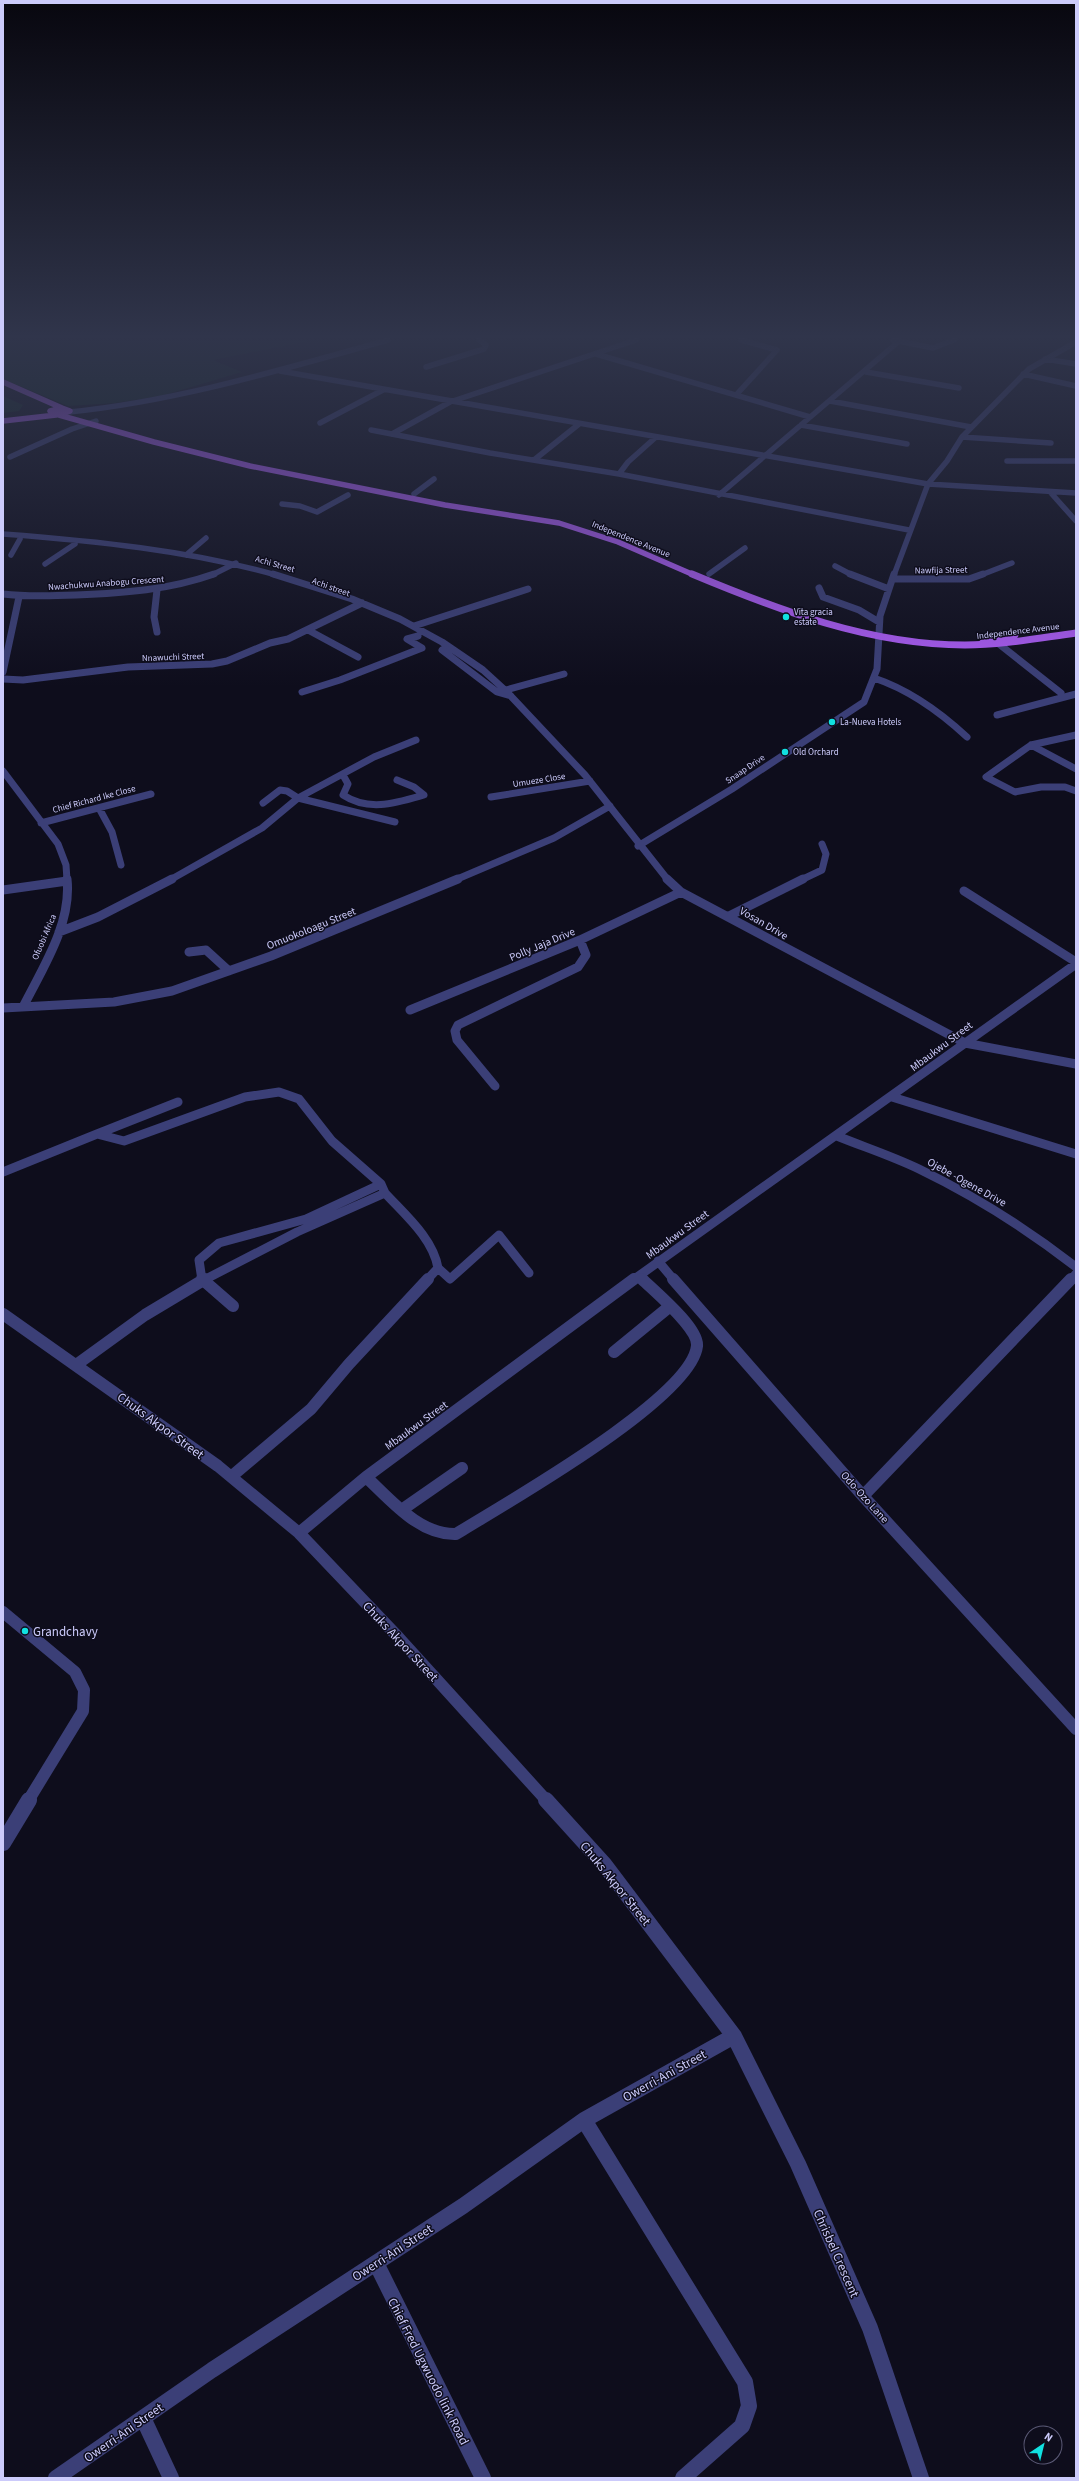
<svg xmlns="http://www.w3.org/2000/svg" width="1079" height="2481" font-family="'Source Sans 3',sans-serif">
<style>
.green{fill:#102522}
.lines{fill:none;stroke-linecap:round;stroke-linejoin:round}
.minor-far4{stroke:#3b3f77;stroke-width:5.5}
.minor-far3{stroke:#3b3f77;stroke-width:7}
.minor-far2{stroke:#3b3f77;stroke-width:9}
.minor-far1{stroke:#3b3f77;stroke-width:12}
.minor{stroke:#3b3f77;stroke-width:16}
.major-far1{stroke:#aa5bf3;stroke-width:5.5}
.major{stroke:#aa5bf3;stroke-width:7}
.poi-dot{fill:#11e1e1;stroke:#0e0d1c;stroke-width:1.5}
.labels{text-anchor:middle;stroke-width:3;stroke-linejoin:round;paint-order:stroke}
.far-street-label{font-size:9px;fill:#cccbfb;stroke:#0e0d1c}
.far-poi-label{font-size:9px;fill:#cccbfb;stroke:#0e0d1c;text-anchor:start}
.street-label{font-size:11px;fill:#cccbfb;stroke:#0e0d1c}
.near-street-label{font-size:13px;fill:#cccbfb;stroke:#0e0d1c}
.near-poi-label{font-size:13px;fill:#cccbfb;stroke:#0e0d1c;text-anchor:start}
</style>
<rect width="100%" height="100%" fill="#0e0d1c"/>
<path class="green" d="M 3,340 L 314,340 L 213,360 L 242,372 L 161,396 L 115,403 L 68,406 L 3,379 Z
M 3,396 L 23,405 L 19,411 L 3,413 Z"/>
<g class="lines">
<path class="minor-far4" d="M 893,340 L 933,348 L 954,340
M 596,354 L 810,417
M 1045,359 L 1076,364
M 426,367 L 484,349 L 486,345 L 479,340
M 280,371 L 928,484 L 1076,493
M 866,372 L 959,388
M 1023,374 L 1076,386
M 737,394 L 777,350 L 741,340
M 830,401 L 971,427
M 69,412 C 178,401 283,369 388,340
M 320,423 L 383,390
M 801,425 L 907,444
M 371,430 L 490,453 L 619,474
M 392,434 L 450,402 L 636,340
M 656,437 L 628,462 L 619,474 L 909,530
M 962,437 L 1051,443
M 10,457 L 72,429 L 96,421
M 534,460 L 579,424
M 1007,461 L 1076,461
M 1051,493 L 1076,521
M 414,494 L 434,479
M 719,495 L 898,342
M 282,504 L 300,506 L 317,512 L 348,495
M 3,534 C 95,541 187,550 276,575
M 11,555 L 20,539
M 186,555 L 206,538
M 45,564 L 75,544
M 835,566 L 852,575
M 709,574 L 745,548
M 212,575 L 236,563
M 894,575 L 928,484 L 947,461 L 962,437 L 1029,369 L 1076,342
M 981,575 L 1012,563"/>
<path class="minor-far3" d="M 273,574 L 352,599 L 400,619 L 442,642 L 483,670 L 506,691 L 585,775 L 668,880
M 850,574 L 889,589
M 893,579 L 969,579 L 983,574
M 819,588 L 823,597 L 859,610 L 879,622
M 157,590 L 154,617 L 157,632
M 3,594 C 27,597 52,596 76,595 C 124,593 169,590 214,574
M 414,626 L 528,589
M 308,630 L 358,657
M 999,644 L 1061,693
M 442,650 L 497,692 L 511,696
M 3,672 L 19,597
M 874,678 C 910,690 939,711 967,737
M 3,679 L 23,680 L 128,667 L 212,664 L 227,661 L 270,643 L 288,639 L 362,603
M 506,690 L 564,674
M 302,692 L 340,680 L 422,648 L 407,639 L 418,636
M 997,715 L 1076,694
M 1076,735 L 1031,745 L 986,777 L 1015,792 L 1041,787 L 1065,787 L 1076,791
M 1031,745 L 1076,769
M 3,771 L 58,844 L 66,865 L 67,880
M 343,775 L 348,784 L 343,795 C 369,812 396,803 424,795 L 414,787 L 397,780
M 491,797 L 590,781
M 263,803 L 280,790 L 287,791 L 298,798 L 395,822
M 99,808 L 112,832 L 121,865
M 41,823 L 151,794
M 638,846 L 732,789 L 864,702 L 877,669 L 880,616 L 894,574
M 170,880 L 262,828 L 298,798 L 374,757 L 416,740
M 455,880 L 554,838 L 610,806
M 801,880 L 822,870 L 826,854 L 822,844"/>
<path class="minor-far2" d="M 667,879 L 681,892 L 965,1043 L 1076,1064
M 3,890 L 67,881
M 964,891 L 1076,962
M 729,916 L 803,879
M 59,932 L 98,917 L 172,879
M 189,952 L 206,950 L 229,971
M 23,1007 C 42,969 72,924 67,879
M 3,1008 L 114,1002 L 172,991 L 271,956 L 458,879
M 410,1010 L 580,940 L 681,892
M 495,1086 L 457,1040 L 455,1031 L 458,1025 L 578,967 L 586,955 L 580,940
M 892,1097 L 1076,1154
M 97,1134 L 178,1102
M 837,1136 C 864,1147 892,1156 919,1169 C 975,1196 1027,1229 1076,1267
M 3,1172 L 97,1134 L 124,1141 L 245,1097 L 279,1092 L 299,1099 L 332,1141 L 381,1184 L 385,1193 C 404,1214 433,1238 438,1268 L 427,1280
M 658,1261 L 674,1280
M 438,1268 L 450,1279 L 499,1235 L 529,1273
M 639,1276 L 643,1280
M 202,1280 L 199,1260 L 219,1243 L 306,1219 L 381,1184
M 204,1280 L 297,1232 L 385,1193
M 633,1280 L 1076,964
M 1071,1280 L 1076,1274"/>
<path class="minor-far1" d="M 202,1279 L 233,1306
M 673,1279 L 863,1496 L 1076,1729
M 3,1314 L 218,1466 L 299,1533 L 399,1638 L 547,1801
M 614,1352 L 669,1307
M 76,1365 L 145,1315 L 205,1279
M 232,1476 L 311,1409 L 349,1364 L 428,1279
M 366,1477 C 391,1500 419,1535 456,1534 C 504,1504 691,1399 697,1346 C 699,1328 654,1291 642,1279
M 863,1496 L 1071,1279
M 403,1509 L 462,1468
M 299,1533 L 366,1477 L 634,1279
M 3,1612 L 75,1672 L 84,1690 L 83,1711 L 28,1801"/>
<path class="minor" d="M 546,1800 L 604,1864 L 734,2036 L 798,2164 L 870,2328 L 921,2478
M 3,1843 L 29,1800
M 584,2120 L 745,2382 L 749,2406 L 742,2426 L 683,2478
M 376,2263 L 483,2478
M 143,2418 L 171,2478
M 56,2478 L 212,2370 L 463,2206 L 584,2120 L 734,2036"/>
<path class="major-far1" d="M 3,382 L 62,408
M 62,408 L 70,411 L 56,415 L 50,411 Z
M 59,415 L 154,442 L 250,466 L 445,505 L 559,523 L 618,542 L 694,575
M 3,421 L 56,415"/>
<path class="major" d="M 692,574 C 778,610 870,645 965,645 C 1002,645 1039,638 1076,633
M 983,639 L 1015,635"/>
</g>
<linearGradient id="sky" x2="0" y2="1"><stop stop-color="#08070f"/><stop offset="0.49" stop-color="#30354b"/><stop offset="1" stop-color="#30354b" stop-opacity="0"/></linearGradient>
<rect width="1079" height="687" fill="url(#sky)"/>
<g class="poi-dot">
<circle cx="786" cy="617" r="4"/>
<circle cx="832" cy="722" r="4"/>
<circle cx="785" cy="752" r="4"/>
<circle cx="25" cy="1631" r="4"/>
</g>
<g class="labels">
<g class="far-street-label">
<text transform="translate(631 539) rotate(22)" y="3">Independence Avenue</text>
<text transform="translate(275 564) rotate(16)" y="3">Achi Street</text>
<text transform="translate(941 570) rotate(-1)" y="3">Nawfija Street</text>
<text transform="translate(106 583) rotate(-4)" y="3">Nwachukwu Anabogu Crescent</text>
<text transform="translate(331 587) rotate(20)" y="3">Achi street</text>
<text transform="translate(1018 631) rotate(-7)" y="3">Independence Avenue</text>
<text transform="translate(173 657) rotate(-2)" y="3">Nnawuchi Street</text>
<text transform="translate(745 769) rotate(-34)" y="3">Snaap Drive</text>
<text transform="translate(539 780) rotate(-9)" y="3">Umueze Close</text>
<text transform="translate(94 799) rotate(-15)" y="3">Chief Richard Ike Close</text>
<text transform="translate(44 937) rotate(-67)" y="3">Ofuobi Africa</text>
</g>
<g class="far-poi-label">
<text x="794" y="615">Vita gracia<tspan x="794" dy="10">estate</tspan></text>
<text x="840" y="725">La-Nueva Hotels</text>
<text x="793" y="755">Old Orchard</text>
</g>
<g class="street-label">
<text transform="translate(764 923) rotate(30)" y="4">Vosan Drive</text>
<text transform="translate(311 928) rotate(-22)" y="4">Omuokoloagu Street</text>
<text transform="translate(542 944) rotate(-23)" y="4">Polly Jaja Drive</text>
<text transform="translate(941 1046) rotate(-37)" y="4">Mbaukwu Street</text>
<text transform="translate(967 1182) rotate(29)" y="4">Ojebe -Ogene Drive</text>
<text transform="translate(677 1234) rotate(-36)" y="4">Mbaukwu Street</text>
<text transform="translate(416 1425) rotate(-36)" y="4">Mbaukwu Street</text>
<text transform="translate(865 1497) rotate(48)" y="4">Odo-Ozo Lane</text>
</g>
<g class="near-street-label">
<text transform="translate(161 1425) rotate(36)" y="5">Chuks Akpor Street</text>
<text transform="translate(401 1641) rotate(47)" y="5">Chuks Akpor Street</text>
<text transform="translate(616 1883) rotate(51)" y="5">Chuks Akpor Street</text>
<text transform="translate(664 2075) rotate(-29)" y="5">Owerri-Ani Street</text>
<text transform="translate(392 2252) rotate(-33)" y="5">Owerri-Ani Street</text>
<text transform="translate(837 2253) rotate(66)" y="5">Chrisbel Crescent</text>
<text transform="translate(429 2371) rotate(63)" y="5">Chief Fred Ugwuodo link Road</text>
<text transform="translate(123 2432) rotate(-35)" y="5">Owerri-Ani Street</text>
</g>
<g class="near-poi-label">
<text x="33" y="1636">Grandchavy</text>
</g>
</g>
<rect width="1079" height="2481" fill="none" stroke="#cccbfb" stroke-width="8"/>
<g transform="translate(1043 2445) rotate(35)"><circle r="19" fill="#0e0d1c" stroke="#5a5975"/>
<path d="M0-3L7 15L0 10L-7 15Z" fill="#11e1e1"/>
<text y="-6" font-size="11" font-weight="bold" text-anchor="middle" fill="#cccbfb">N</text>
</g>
</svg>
